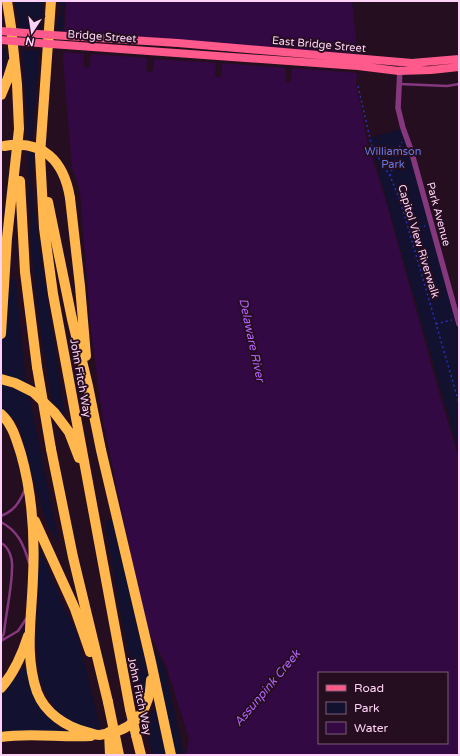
<svg xmlns="http://www.w3.org/2000/svg" width="460" height="756" font-family="'Varela Round',sans-serif">
<style>
.green{fill:#12112f}
.water{fill:#330944;fill-rule:evenodd}
.pier{fill:#250e20}
.lines{fill:none;stroke-linecap:round;stroke-linejoin:round}
.path{stroke:#2e2cb9;stroke-width:1.5;stroke-dasharray:2 3;stroke-linecap:butt}
.lane{stroke:#85387d;stroke-width:2.5}
.street{stroke:#85387d;stroke-width:5.5}
.primary{stroke:#ff5a8b;stroke-width:8}
.highway{stroke:#ffb74e;stroke-width:10}
.primary-bridge{stroke:#ff5a8b;stroke-width:8}
.highway-bridge{stroke:#ffb74e;stroke-width:10}
.labels{text-anchor:middle;stroke-width:4;stroke-linejoin:round;paint-order:stroke}
.street-label{font-size:11px;fill:#ffd3f7;stroke:#250e20}
.park-label{font-size:11px;fill:#647ae3;stroke:#250e20}
.water-label{font-size:12px;font-style:italic;fill:#b561ff;stroke:#250e20}
</style>
<rect width="100%" height="100%" fill="#250e20"/>
<path class="green" d="M 15,1 L 43,1 L 41,30 L 20,29 Z
M 59,1 L 65,1 L 63,27 L 61,32 L 57,31 L 58,15 L 61,16 L 62,6 L 59,5 Z
M 1,48 L 6,49 L 4,75 L 1,85 Z
M 22,50 L 39,51 L 32,143 L 29,142 Z
M 403,128 L 459,329 L 459,453 L 369,138 Z
M 28,151 L 33,153 L 32,186 L 34,208 L 65,414 L 63,414 L 52,401 L 41,334 L 32,256 Z
M 1,276 L 16,280 L 25,375 L 59,543 L 48,526 L 31,472 L 19,424 L 1,408 Z
M 112,519 L 142,645 L 149,686 L 141,709 L 121,616 L 105,521 Z
M 39,546 L 65,609 L 77,633 L 101,730 L 78,727 L 56,711 L 40,682 L 36,638 Z
M 152,644 L 165,668 L 184,755 L 176,755 Z
M 26,664 L 34,698 L 59,727 L 71,733 L 1,734 L 1,695 Z
M 156,705 L 167,755 L 153,755 L 145,725 Z"/>
<path class="water" d="M 66,1 L 352,1 L 357,51 L 359,51 L 356,85 L 368,145 L 387,205 L 439,393 L 459,458 L 459,755 L 186,755 L 189,739 L 166,665 L 153,640 L 145,622 L 103,421 L 91,331 L 80,191 L 72,168 L 63,60 ZM 86,32 L 93,33 L 90,66 L 87,68 L 85,67 L 83,65 ZM 149,37 L 156,37 L 153,70 L 151,72 L 148,72 L 146,70 ZM 218,42 L 224,42 L 221,76 L 219,78 L 216,77 L 215,75 ZM 288,46 L 294,47 L 291,80 L 289,82 L 286,82 L 285,79 ZM 319,673 L 447,673 L 447,743 L 319,743 Z"/>
<path class="pier" d="M 62,33 L 88,35 L 86,54 L 62,52 Z
M 90,35 L 151,39 L 149,58 L 89,54 Z
M 154,39 L 219,44 L 218,63 L 152,59 Z
M 222,44 L 289,49 L 288,68 L 220,63 Z
M 292,49 L 359,54 L 358,73 L 290,68 Z"/>
<g class="lines">
<path class="path" d="M 358,86 L 372,147 L 390,176 L 400,200 L 459,403
M 390,176 L 398,150 L 402,142
M 409,229 L 425,226
M 436,324 L 452,320"/>
<path class="lane" d="M 400,84 L 447,86 L 459,84
M 1,516 C 14,511 20,502 25,489
M 1,522 C 18,531 24,545 29,563
M 1,543 C 9,547 13,559 12,568 C 12,587 6,613 4,633 L 1,640
M 1,641 L 18,631 L 26,619"/>
<path class="street" d="M 400,69 L 398,108 L 403,128 L 411,150 L 459,324"/>
<path class="primary" d="M 51,35 L 178,43 L 412,63 L 459,59
M 51,44 L 358,66 L 399,71 L 431,70 L 459,67"/>
<path class="highway" d="M 51,1 L 40,155 L 44,228 L 53,294 L 130,709
M 1,95 L 8,78 L 13,62
M 20,181 L 25,272 L 37,367
M 70,198 L 80,286 L 86,356
M 48,202 L 72,319 L 88,386 L 101,450 L 151,662 L 171,755
M 1,334 L 7,238 L 19,129 L 17,84 L 11,27 L 7,1
M 1,379 L 15,383 L 33,392 L 54,412 L 69,432 L 79,458
M 1,414 C 13,425 16,439 21,454 C 32,493 35,536 33,577 C 32,615 24,655 37,692 C 45,713 66,727 87,732 C 91,733 95,735 99,735 C 102,735 107,733 111,733 C 138,727 150,706 151,680
M 51,449 L 73,557 L 108,702
M 35,521 L 75,609 L 90,652
M 1,688 C 14,673 22,655 28,636
M 136,735 L 141,755
M 1,737 C 32,732 60,738 91,736"/>
<path class="primary-bridge" d="M 1,31 L 51,35
M 1,40 L 51,44"/>
<path class="highway-bridge" d="M 4,146 C 43,139 64,161 70,198
M 37,367 L 51,449
M 108,702 L 119,755
M 130,709 L 136,735
M 109,732 L 110,755"/>
</g>
<g class="labels">
<g class="street-label">
<text transform="translate(102 36) rotate(4)" y="4">Bridge Street</text>
<text transform="translate(319 44) rotate(5)" y="4">East Bridge Street</text>
<text transform="translate(439 214) rotate(75)" y="4">Park Avenue</text>
<text transform="translate(419 241) rotate(73)" y="4">Capitol View Riverwalk</text>
<text transform="translate(81 378) rotate(80)" y="4">John Fitch Way</text>
<text transform="translate(140 696) rotate(78)" y="4">John Fitch Way</text>
</g>
<g class="park-label">
<text x="393" y="155">Williamson<tspan x="393" dy="13">Park</tspan></text>
</g>
<g class="water-label">
<text transform="translate(252 340) rotate(78)" y="4">Delaware River</text>
<text transform="translate(267 688) rotate(-50)" y="4">Assunpink Creek</text>
</g>
</g>
<rect width="460" height="756" fill="none" stroke="#ffd3f7" stroke-width="4"/>
<rect x="318" y="672" width="130" height="72" fill="#250e20" stroke="#7c5d76"/>
<rect x="326" y="685" width="20" height="6" fill="#ff5a8b" stroke="#7c5d76"/>
<text x="354" y="692" font-size="12" fill="#ffd3f7">Road</text>
<rect x="326" y="702" width="20" height="12" fill="#12112f" stroke="#7c5d76"/>
<text x="354" y="712" font-size="12" fill="#ffd3f7">Park</text>
<rect x="326" y="722" width="20" height="12" fill="#330944" stroke="#7c5d76"/>
<text x="354" y="732" font-size="12" fill="#ffd3f7">Water</text>
<g transform="translate(32 32) rotate(192)" stroke="#250e20" stroke-width="3" paint-order="stroke">
<path d="M0-3L7 15L0 10L-7 15Z" fill="#ffd3f7"/>
<text y="-6" font-size="11" font-weight="bold" text-anchor="middle" fill="#ffd3f7">N</text>
</g>
</svg>
